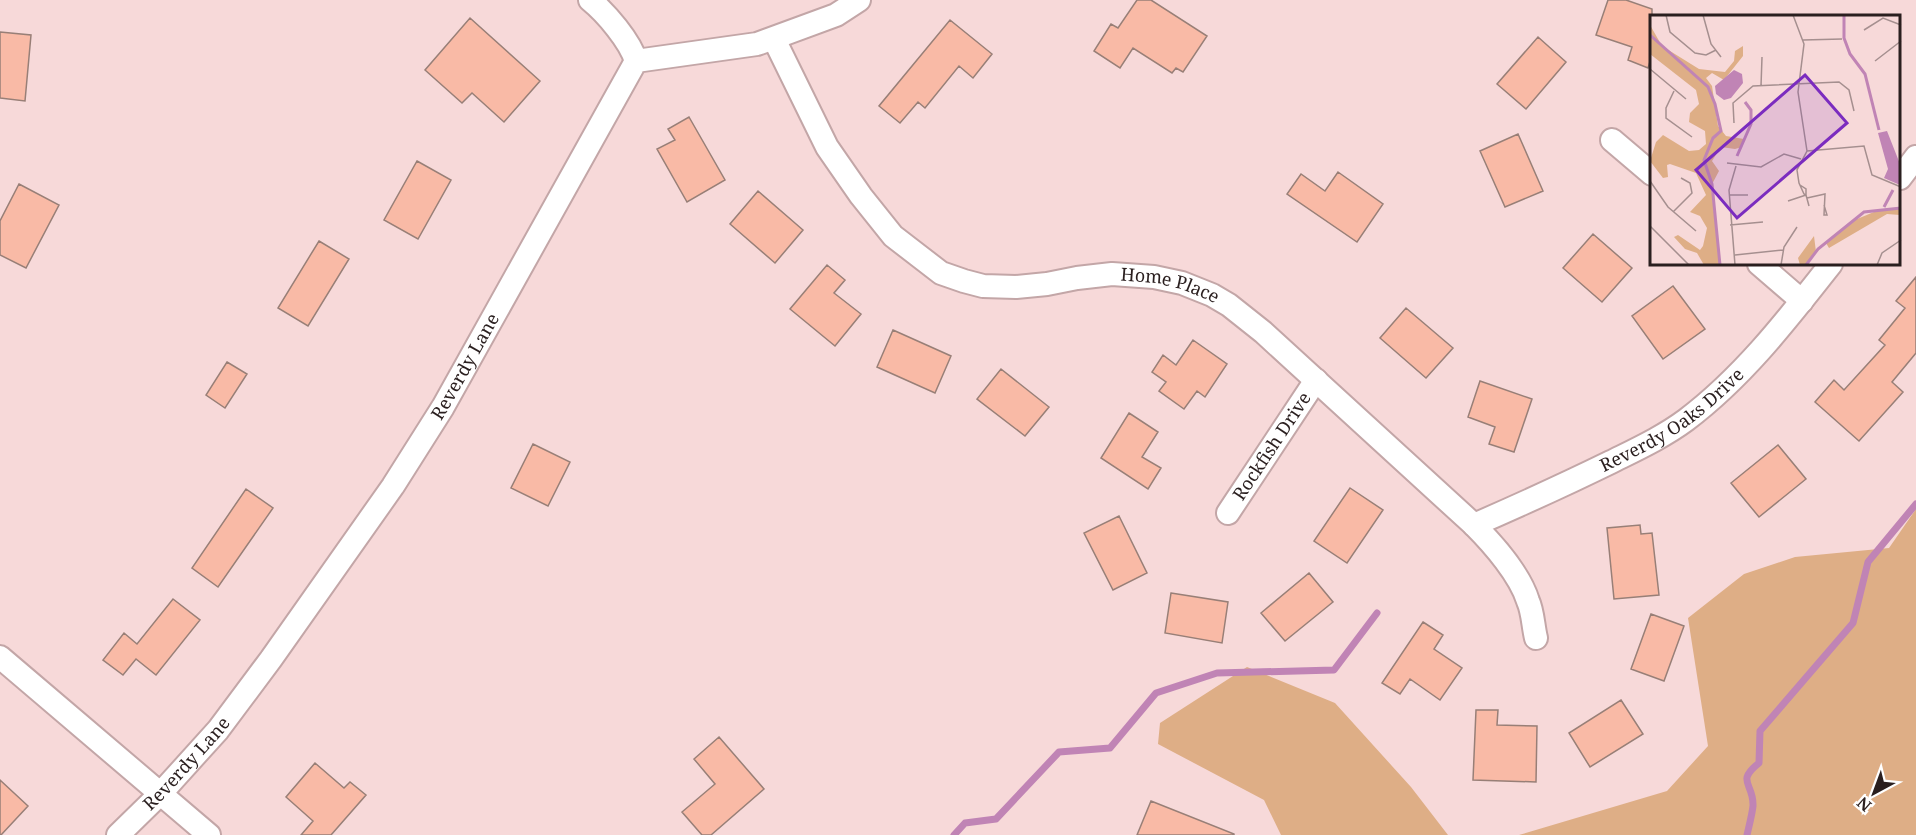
<svg xmlns="http://www.w3.org/2000/svg" width="1916" height="835" font-family="'Noto Serif',serif">
<style>
.green{fill:#deae86}
.lines{fill:none;stroke-linecap:round;stroke-linejoin:round}
.stream{stroke:#c084b5;stroke-width:7}
.building{fill:#f9baa6;stroke:#987f77;stroke-width:1.5}
.street-casing{stroke:#c3a6a7;stroke-width:26}
.street{stroke:#fff;stroke-width:22}
.labels{text-anchor:middle;stroke-width:4.5;stroke-linejoin:round;paint-order:stroke}
.street-label{font-size:18px;fill:#2a1f1f;stroke:#fff}
.inset-river{fill:none;stroke:#c084b5;stroke-width:3}
.inset-road{fill:none;stroke:#a58f8f;stroke-width:1.5}
.view{fill:#7b2cbf;fill-opacity:0.15;stroke:#7b2cbf;stroke-width:3}
.inset-edge{fill:none;stroke:#2a1f1f;stroke-width:3}
</style>
<rect width="100%" height="100%" fill="#f7d9d9"/>
<path class="green" d="M 1916,509 L 1916,835 L 1519,835 L 1667,791 L 1708,746 L 1688,618 L 1744,574 L 1795,557 L 1889,548 Z
M 1247,667 L 1335,703 L 1411,787 L 1448,835 L 1281,835 L 1264,800 L 1158,744 L 1160,723 Z"/>
<g class="lines">
<path class="stream" d="M 954,835 L 965,823 L 996,819 L 1059,752 L 1110,748 L 1156,693 L 1217,673 L 1334,670 L 1377,613
M 1747,835 C 1749,826 1752,815 1753,806 C 1754,783 1735,782 1759,763 L 1760,731 L 1853,623 L 1868,562 L 1916,504"/>
</g>
<path class="building" d="M 1137,0 L 1151,0 L 1207,36 L 1183,72 L 1176,68 L 1172,73 L 1133,48 L 1120,68 L 1094,51 L 1111,24 L 1118,28 Z
M 1608,0 L 1626,0 L 1652,9 L 1652,55 L 1648,68 L 1628,60 L 1632,47 L 1596,35 Z
M 470,18 L 540,81 L 504,122 L 472,93 L 462,103 L 425,70 Z
M 950,20 L 992,54 L 973,78 L 959,66 L 925,108 L 918,102 L 900,123 L 879,106 Z
M 0,32 L 31,35 L 25,101 L 0,98 Z
M 1538,37 L 1566,62 L 1526,109 L 1497,84 Z
M 689,117 L 725,180 L 687,202 L 657,149 L 675,140 L 668,129 Z
M 1518,134 L 1543,191 L 1505,207 L 1480,151 Z
M 417,161 L 451,180 L 418,239 L 384,220 Z
M 1338,172 L 1383,204 L 1357,242 L 1287,194 L 1301,174 L 1325,191 Z
M 19,184 L 59,205 L 26,268 L 0,255 L 0,221 Z
M 758,191 L 803,230 L 775,263 L 730,224 Z
M 1593,234 L 1632,268 L 1602,302 L 1563,268 Z
M 319,241 L 349,259 L 308,326 L 278,308 Z
M 827,265 L 845,280 L 834,293 L 861,314 L 835,346 L 790,309 Z
M 1916,277 L 1916,353 L 1892,382 L 1903,392 L 1859,441 L 1815,402 L 1834,380 L 1844,390 L 1885,345 L 1879,340 L 1905,308 L 1896,301 Z
M 1673,286 L 1705,329 L 1663,359 L 1632,316 Z
M 1406,308 L 1453,348 L 1426,378 L 1380,338 Z
M 893,330 L 951,356 L 935,393 L 877,367 Z
M 1193,340 L 1227,364 L 1205,397 L 1197,391 L 1184,409 L 1159,391 L 1166,382 L 1152,372 L 1163,355 L 1176,365 Z
M 227,362 L 247,374 L 225,408 L 206,395 Z
M 1001,369 L 1049,407 L 1025,436 L 977,399 Z
M 1480,381 L 1532,399 L 1514,452 L 1489,444 L 1495,427 L 1468,417 Z
M 1129,413 L 1158,432 L 1142,457 L 1161,468 L 1148,489 L 1101,458 Z
M 533,444 L 570,462 L 548,506 L 511,488 Z
M 1778,445 L 1806,479 L 1759,517 L 1731,483 Z
M 1350,488 L 1383,510 L 1347,563 L 1314,541 Z
M 246,489 L 273,508 L 218,587 L 192,568 Z
M 1119,516 L 1147,573 L 1113,590 L 1084,533 Z
M 1640,525 L 1641,534 L 1652,533 L 1659,595 L 1614,599 L 1607,528 Z
M 1309,573 L 1333,602 L 1285,641 L 1261,613 Z
M 1171,593 L 1228,602 L 1222,643 L 1165,633 Z
M 173,599 L 200,620 L 156,675 L 136,659 L 123,675 L 103,660 L 124,633 L 137,644 Z
M 1651,614 L 1684,626 L 1664,681 L 1631,669 Z
M 1423,622 L 1443,635 L 1434,649 L 1462,668 L 1440,700 L 1410,679 L 1400,694 L 1382,683 Z
M 1621,700 L 1643,734 L 1590,767 L 1569,733 Z
M 1476,710 L 1498,710 L 1497,725 L 1537,726 L 1536,782 L 1473,780 Z
M 719,737 L 764,789 L 711,835 L 702,835 L 682,812 L 715,784 L 694,759 Z
M 315,763 L 344,788 L 350,782 L 366,795 L 331,835 L 301,835 L 313,821 L 286,797 Z
M 0,780 L 28,806 L 1,835 L 0,835 Z
M 1151,801 L 1234,834 L 1234,835 L 1137,835 Z"/>
<g class="lines">
<defs>
<g id="street">
<path d="M 590,0 C 606,13 630,41 636,61"/>
<path id="s1" d="M 774,39 L 827,147 L 861,196 L 893,236 L 941,273 L 964,281 L 983,286 L 1016,287 L 1047,284 L 1077,278 L 1112,274 L 1154,277 L 1182,283 L 1212,295 L 1229,305 L 1263,332 L 1474,525 C 1493,544 1520,575 1528,601 C 1533,612 1533,626 1536,638"/>
<path d="M 1612,140 L 1652,174"/>
<path d="M 1900,178 L 1916,157"/>
<path d="M 1759,264 L 1802,301"/>
<path id="s2" d="M 1228,513 L 1316,380"/>
<path id="s3" d="M 1474,525 C 1520,505 1566,484 1611,462 C 1637,449 1663,437 1686,420 C 1743,377 1787,320 1831,264"/>
<path d="M 0,657 L 209,835"/>
<path id="s4" d="M 118,835 L 161,793 L 218,730 L 271,659 L 393,486 L 443,407 L 636,61 L 757,44 L 836,15 L 859,0"/>
</g>
</defs>
<use href="#street" class="street-casing"/>
<use href="#street" class="street"/>
</g>
<g class="labels">
<g class="street-label">
<text dy="6" stroke="none"><textPath href="#s1" startOffset="525">Home Place</textPath></text>
<text dy="6" stroke="none"><textPath href="#s4" startOffset="585">Reverdy Lane</textPath></text>
<text dy="6" stroke="none"><textPath href="#s3" startOffset="225">Reverdy Oaks Drive</textPath></text>
<text dy="6" stroke="none"><textPath href="#s2" startOffset="80">Rockfish Drive</textPath></text>
<text dy="6" stroke="none"><textPath href="#s4" startOffset="99">Reverdy Lane</textPath></text>
</g>
</g>
<g transform="translate(1650 15)">
<rect width="250" height="250" fill="#f7d9d9"/>
<path d="M 0,10 L 12,31 L 49,54 L 75,57 L 84,46 L 85,36 L 93,31 L 93,41 L 74,65 L 62,58 L 56,63 L 62,71 L 68,111 L 76,121 L 94,124 L 92,132 L 85,134 L 71,132 L 62,146 L 69,156 L 61,171 L 70,250 L 54,250 L 47,238 L 35,234 L 24,222 L 28,220 L 50,235 L 53,231 L 57,213 L 50,201 L 40,197 L 56,180 L 46,158 L 20,149 L 17,150 L 18,162 L 13,163 L 0,146 L 6,127 L 13,120 L 39,136 L 49,135 L 56,129 L 55,116 L 39,107 L 40,98 L 49,89 L 46,75 L 0,39 ZM 231,194 L 249,194 L 250,200 L 237,199 L 179,233 L 176,228 L 200,207 ZM 164,221 L 166,237 L 156,250 L 150,250 L 148,243 Z" fill="#deae86"/>
<path d="M 84,55 L 92,59 L 93,68 L 81,83 L 74,85 L 66,79 L 65,71 ZM 237,116 L 250,149 L 250,170 L 234,163 L 238,154 L 228,118 Z" fill="#c084b5"/>
<path class="inset-river" d="M 194,0 L 194,23 L 200,39 L 215,59 L 229,115M 0,20 L 58,72 L 65,89 L 71,116 L 63,123 L 54,145 L 62,169 L 70,250M 87,141 L 101,109 L 101,95 L 95,87M 234,192 L 243,175M 156,250 L 168,234 L 214,197 L 251,193"/>
<path class="inset-road" d="M 16,0 L 20,17 L 45,38 L 56,40 L 66,35M 53,0 L 61,29 L 71,42M 143,0 L 154,29 L 148,77 L 157,136 L 147,155 L 149,168 L 154,179 L 156,180 L 156,174 L 150,170M 214,15 L 233,3 L 251,10M 153,25 L 192,24M 225,46 L 251,26M 0,54 L 36,84M 111,71 L 112,42M 24,76 L 16,93 L 16,103 L 42,122M 84,108 L 83,88 L 103,71 L 189,67 L 199,75 L 204,96M 157,136 L 214,131 L 222,160 L 251,172M 77,148 L 111,152 L 134,139 L 151,144M 0,166 L 18,192 L 46,216M 79,180 L 98,180M 157,183 L 175,179 L 174,200 L 177,200 L 174,190M 138,186 L 156,180 L 159,191M 23,197 L 42,178 L 40,168 L 31,163M 80,210 L 113,207M 0,211 L 39,250M 85,240 L 133,235M 85,250 L 79,175 L 86,151M 131,250 L 134,232 L 147,212M 227,250 L 232,238 L 251,225"/>
<path class="view" d="M 155,60 L 197,108 L 87,203 L 46,155 Z"/>
<rect width="250" height="250" class="inset-edge"/>
</g>
<g transform="translate(1874 793) rotate(221)" stroke="#ffffff" stroke-width="4.5" paint-order="stroke">
<path d="M0-4.5L10 22L0 15L-10 22Z" fill="#2a1f1f"/>
<text y="-9" font-size="16" font-weight="bold" text-anchor="middle" fill="#2a1f1f">N</text>
</g>
</svg>
